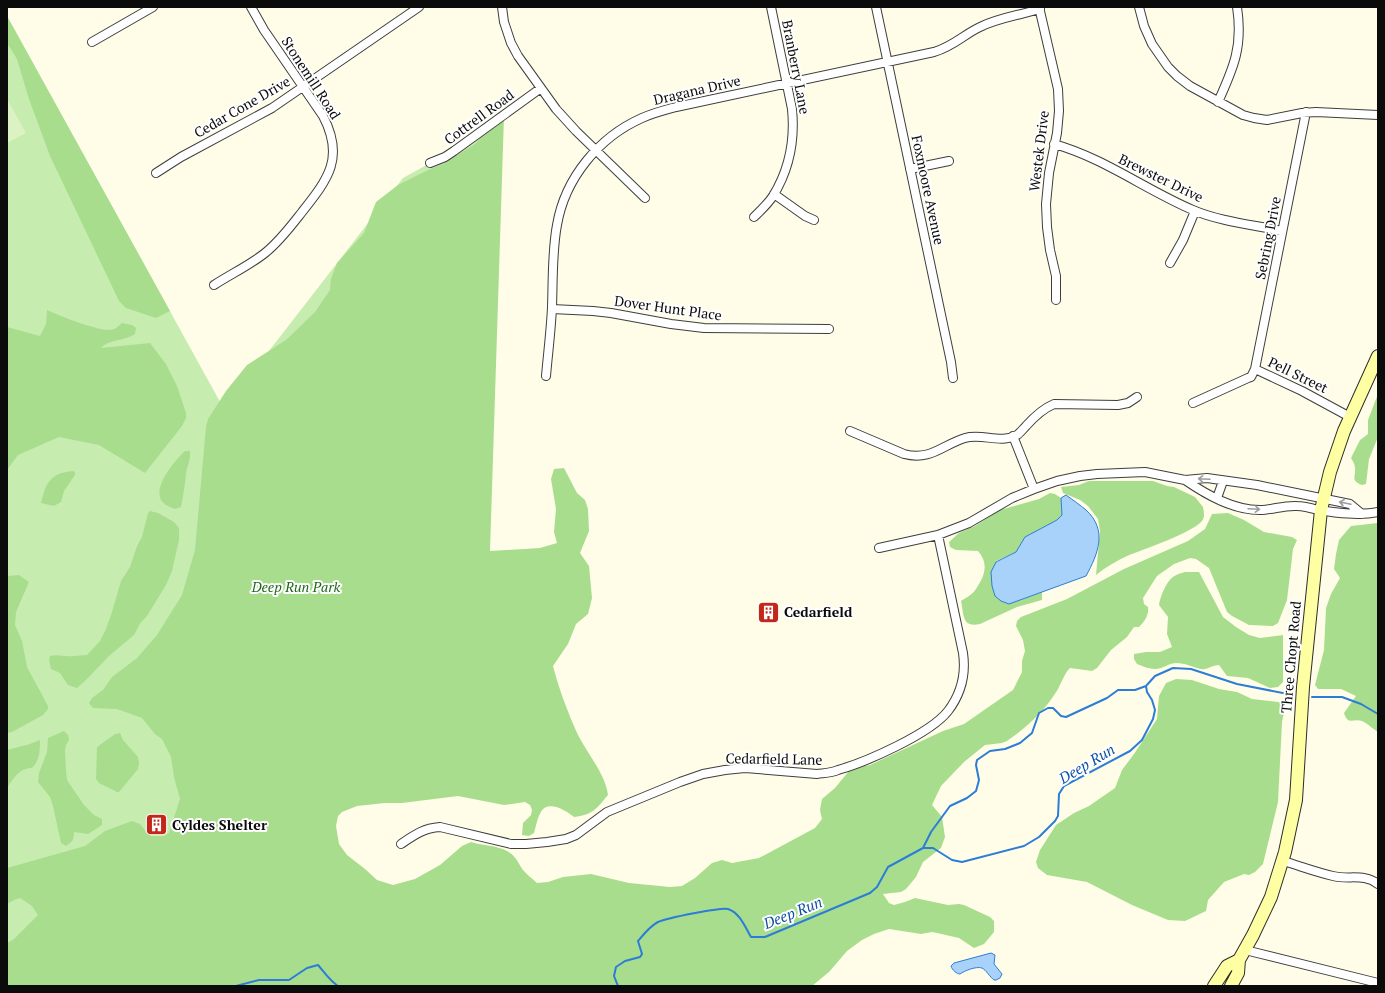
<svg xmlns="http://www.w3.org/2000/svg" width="1385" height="993" font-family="'PT Serif',serif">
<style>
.green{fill:#c7ecb0}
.forest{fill:#a8dd8e}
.pitch{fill:#dcf2c2}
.water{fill:#a9d2fa;stroke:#2b7dd7}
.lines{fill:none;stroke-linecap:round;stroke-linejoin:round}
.stream{stroke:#2b7dd7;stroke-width:2}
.minor-casing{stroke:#3e3e3e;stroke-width:10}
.secondary-casing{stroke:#2d2d2d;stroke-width:14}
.minor{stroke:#fff;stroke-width:8}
.secondary{stroke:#feffa3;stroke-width:12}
.oneway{stroke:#9d9d9d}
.labels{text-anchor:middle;stroke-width:4;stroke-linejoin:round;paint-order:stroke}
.street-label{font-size:14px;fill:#0b0b0b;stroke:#fff}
.park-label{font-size:14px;font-style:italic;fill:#1e6618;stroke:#fff}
.poi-label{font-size:14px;font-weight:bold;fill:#0b0b0b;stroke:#fff;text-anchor:start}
.water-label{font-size:15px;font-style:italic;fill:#0d4fa4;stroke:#fff}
</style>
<rect width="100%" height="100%" fill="#fffde8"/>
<path class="green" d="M 7,16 L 224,409 L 403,178 L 481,135 L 504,116 L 212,773 L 281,899 L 7,986 Z"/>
<path class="forest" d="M 7,16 L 170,311 L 156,318 L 126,308 L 119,301 L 50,156 L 29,99 L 17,59 L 7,43 Z
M 504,116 L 490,551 L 540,548 L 557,543 L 554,532 L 556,509 L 551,479 L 554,469 L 564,468 L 577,493 L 585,500 L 588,509 L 589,531 L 580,553 L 589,566 L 592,598 L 588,614 L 576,624 L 568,644 L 553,666 C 559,689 568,713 578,735 C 588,755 605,773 608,795 C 597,808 593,815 574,817 C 567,811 548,799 541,812 C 537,818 536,827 534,833 L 529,836 L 522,835 L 523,823 L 531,815 L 532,810 L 530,805 L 525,802 L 504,805 L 458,796 L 402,803 L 385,803 L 357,806 L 342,812 L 338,816 L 336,826 L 339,844 L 347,855 L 365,869 L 377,880 L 393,885 L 415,879 L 440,865 L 462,846 L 471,842 C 483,846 496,845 507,851 C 516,856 518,863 523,870 C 527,875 533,879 537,883 L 548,882 L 563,877 L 591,874 L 629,883 L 670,887 L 682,886 L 695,878 L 712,863 L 722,860 L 732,863 L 759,858 L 815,828 L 822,819 L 820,810 L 822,799 L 835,788 L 849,771 L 854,768 L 870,765 L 943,731 L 964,724 L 1013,690 L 1022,672 L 1022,661 L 1025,651 L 1023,640 L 1016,626 L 1017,621 L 1021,617 L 1067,599 L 1124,569 L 1188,541 L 1205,529 L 1212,514 L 1228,513 L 1244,520 L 1264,532 L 1292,537 L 1297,540 L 1293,549 L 1287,600 L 1278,623 L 1273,626 L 1249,625 L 1232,616 L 1227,612 L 1209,568 L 1196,559 L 1190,558 L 1174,564 L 1157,576 L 1143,598 L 1144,604 L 1148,607 C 1149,615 1145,621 1139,627 L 1134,627 L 1127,637 L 1111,650 L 1097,668 L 1092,671 L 1070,668 C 1064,674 1062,682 1058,689 C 1045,711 1027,727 1007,741 L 1002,743 L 985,745 L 964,762 L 941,786 L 932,805 L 942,817 L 945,837 L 941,848 L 923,862 L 916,877 L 906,889 L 901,892 L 883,894 L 889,903 L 894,905 L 905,902 L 915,898 L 948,905 L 959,904 L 964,905 L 990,917 L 994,921 L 994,932 L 984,944 L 974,948 L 959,938 L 937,933 L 932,932 L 921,934 L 889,929 L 874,934 L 862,940 L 847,951 L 829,972 L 812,986 L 7,986 L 7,943 L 14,939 L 38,915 L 32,906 L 20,898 L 14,900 L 7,904 L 7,868 L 85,846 L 105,831 L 132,821 L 140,824 L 147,833 L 152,836 L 164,836 L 169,833 L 180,799 L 174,777 L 171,757 L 162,739 L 155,734 L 142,718 L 117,709 L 94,708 L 92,707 L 89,703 L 92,698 L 103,690 L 112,677 L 137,658 L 157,635 L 182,595 L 195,550 L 206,427 L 208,419 L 226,391 L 247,365 L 286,340 L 315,312 L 330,290 L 331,279 L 337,263 L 364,233 L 376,202 L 398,185 L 428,170 L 443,164 L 475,144 L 479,140 L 481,135 Z
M 47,310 C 58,315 103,334 114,329 C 117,328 119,325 122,323 L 132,325 L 136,328 L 135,334 C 125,341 109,339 101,348 L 150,343 L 166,364 L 177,386 L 186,413 L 186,418 L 182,426 L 145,473 L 99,445 L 59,437 L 18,455 L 7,470 L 7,327 L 40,336 L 46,324 Z
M 1378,394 L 1378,437 L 1369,459 L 1366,484 L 1362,485 C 1350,480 1356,477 1355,468 C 1355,465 1353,461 1351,458 L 1360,440 L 1368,434 L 1368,420 Z
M 185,451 L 190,451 C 191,460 187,466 186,474 C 185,485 183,496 181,507 L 175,509 C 173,508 169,507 166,505 C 147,493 174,461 185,451 Z
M 73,471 L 75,472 L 75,475 L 64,491 L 61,502 L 54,506 L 41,503 C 46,483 50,473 73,471 Z
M 1089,481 L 1153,481 L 1167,486 L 1174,487 L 1195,497 L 1203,507 C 1204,512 1205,517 1202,521 C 1192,533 1144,549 1127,556 C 1116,561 1106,567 1096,575 L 1100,531 L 1098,519 L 1088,506 L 1080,500 L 1063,493 L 1061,487 L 1079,485 Z
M 1050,493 L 1055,494 L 1061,498 L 1062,515 L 1057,520 L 1025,537 L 1016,552 L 996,561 C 993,581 986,595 1009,604 L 1042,592 L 1042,600 L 1017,607 L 980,624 C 962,628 964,615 961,601 C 966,598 973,594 976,589 C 985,575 989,564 978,551 L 956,550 L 950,547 L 949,542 L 959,533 L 975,526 L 1000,510 L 1039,499 Z
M 150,511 L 158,513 L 174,522 L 179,528 L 179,540 L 172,571 L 166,585 L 147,616 L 141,622 L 134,635 L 109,656 L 86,680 L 77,688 L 68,685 L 60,673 L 51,669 L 49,659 L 50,656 C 58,654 65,657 73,656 C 78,656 82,655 87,655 L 100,641 L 106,629 L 111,615 L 121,581 L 130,567 L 137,546 L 142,537 L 148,513 Z
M 1378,523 L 1378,732 C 1373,729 1367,723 1362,721 C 1353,718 1348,726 1344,713 L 1356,696 L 1341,689 L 1318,689 L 1315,685 L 1324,650 L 1326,608 L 1331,594 L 1340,578 L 1334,569 L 1336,554 L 1339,540 L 1351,526 Z
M 1185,572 L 1199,572 L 1223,617 L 1236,627 L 1249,635 L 1260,638 L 1283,635 L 1283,682 L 1278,687 L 1270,688 L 1248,678 L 1227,676 L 1219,665 C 1212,665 1208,670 1201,669 C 1192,667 1185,663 1176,663 C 1171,663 1166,666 1161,668 C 1153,671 1145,667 1137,664 L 1134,659 L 1134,654 L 1146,652 L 1160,652 L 1172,647 L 1167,634 L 1168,617 L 1159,605 C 1160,597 1166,582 1173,577 C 1177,574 1182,573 1185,572 Z
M 19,575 L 29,582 L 16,612 L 15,625 L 22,641 L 27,667 L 48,706 L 48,709 L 43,715 L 12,732 L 7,733 L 7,576 Z
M 1176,679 L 1192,680 L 1219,689 L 1237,692 L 1252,699 L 1286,703 L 1282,722 L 1278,802 L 1263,864 L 1255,872 L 1249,875 L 1244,874 L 1224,882 L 1208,900 L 1206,911 L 1185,921 L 1168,920 L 1132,905 L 1087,882 L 1047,875 L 1038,868 L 1036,862 L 1040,850 L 1056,825 L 1074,813 L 1089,806 L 1115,788 L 1122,770 L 1134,754 L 1157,719 L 1159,696 L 1166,683 Z
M 64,731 L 68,735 L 69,740 L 66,745 L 65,750 L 66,771 L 67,780 L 84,805 L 94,815 L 102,819 L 102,825 L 88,834 L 74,832 C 74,840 72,842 66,846 L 61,843 L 53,806 L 50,797 L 38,782 L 39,773 L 47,752 L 48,738 Z
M 120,733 L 123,740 L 138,757 L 139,763 L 138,769 L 119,792 L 117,792 L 99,783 L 96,779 L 97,747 L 115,734 Z
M 40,740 C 40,750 40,760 32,768 C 19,768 14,778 7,788 L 7,750 L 30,744 Z"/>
<path class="pitch" d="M 7,99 L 26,133 L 7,143 Z"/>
<path class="water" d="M 1066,495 C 1073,500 1080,505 1086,510 C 1108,530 1098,554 1086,576 L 1009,604 L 1001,601 L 995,596 L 992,586 L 991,572 L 996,562 L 1016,552 L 1025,537 L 1057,520 L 1062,515 L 1061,498 Z
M 991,953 L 995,955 L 994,964 L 1002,974 L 1000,978 L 996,980 L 994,980 C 990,977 986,970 982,968 C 976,966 964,971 960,974 C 957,974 952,970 951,966 L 954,963 Z"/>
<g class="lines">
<path class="stream" d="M 1312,697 L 1342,697 L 1361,704 L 1378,714
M 923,848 L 933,848 L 952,860 L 962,862 L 1024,846 L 1039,837 L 1055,821 L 1058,816 L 1059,794 L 1064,786 L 1130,751 L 1142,740 L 1153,719 L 1155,710 L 1152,700 L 1147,692 L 1146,686
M 236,986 L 259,980 L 289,980 L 307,968 L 318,965 C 324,972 330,981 338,986
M 618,986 L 614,976 L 616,967 L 625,961 L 640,957 L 642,954 L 638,941 C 644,934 650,926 658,922 C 667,918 721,907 728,909 C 740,913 745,927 751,937 L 765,937 L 870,893 L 877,887 L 888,867 L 923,848 L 931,832 L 950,806 L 967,798 L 976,791 L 979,780 L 976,765 L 977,760 L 990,751 L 1005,749 L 1020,743 L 1032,733 L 1039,713 L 1048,708 L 1053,708 L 1061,716 L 1066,717 L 1107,698 L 1118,690 L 1135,690 L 1146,686 L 1155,676 L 1173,668 L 1191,669 L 1237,684 L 1293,695"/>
<defs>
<path id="minor" d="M 502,7 L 504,22 L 511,43 L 518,56 L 556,109 L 576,131 L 645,198
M 876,7 L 951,362 L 953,378
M 1039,7 L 1058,89 L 1059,111 L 1057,133 L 1049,173 L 1046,204 L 1047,227 L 1050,250 L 1056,276 L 1056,300
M 1139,7 L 1144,26 L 1152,44 L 1168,67 L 1177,76 L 1190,86 L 1243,115 L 1254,118 L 1267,120 L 1302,113 L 1316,112 L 1378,115
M 92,42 L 153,7
M 1218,102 C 1234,67 1243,46 1237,7
M 1054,144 C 1104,158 1146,190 1193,210 C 1218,221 1254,225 1282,231
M 430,163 L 445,157 L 454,151 L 541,88
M 910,169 L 949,161
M 156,173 L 181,157 L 272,108 L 419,7
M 774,194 L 805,216 L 814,220
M 754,217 C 761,210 768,204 773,196 C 789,170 795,139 792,109 L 771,7
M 1170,263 L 1183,240 L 1195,211
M 214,285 C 231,274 250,265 265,253 C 280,241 291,226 302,212 C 328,179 345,158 323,116 L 264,30 L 251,7
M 552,309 L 593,311 L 611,313 L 671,324 L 704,328 L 829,329
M 1255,369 L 1302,391 L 1350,417
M 546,376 C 548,353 551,330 552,307 C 553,280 552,251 557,225 C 565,178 599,137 642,118 C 653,113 665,110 676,107 L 934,52 C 954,46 963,35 980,27 C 998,18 1020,15 1040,9
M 1193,403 L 1248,378 L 1251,377 L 1255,369 L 1306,112
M 850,431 L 904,454 C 931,461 942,445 965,438 C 982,433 1001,444 1017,435 C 1020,433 1023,429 1026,426 C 1034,417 1042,409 1054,404 L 1118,405 L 1128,403 L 1137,397
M 1013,436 L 1034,489
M 1185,480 C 1207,495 1233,510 1260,510 C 1272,510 1284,505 1297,506 C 1303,506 1311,508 1318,510 C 1337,513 1359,516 1378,512
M 1217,498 L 1223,481
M 879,548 L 938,535 L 969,523 L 1012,498 L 1034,489 L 1057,481 L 1080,476 L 1097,474 L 1145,472 L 1185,480 L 1207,478 L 1257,485 L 1350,504 L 1362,514
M 401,844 C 414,835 424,828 440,827 L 511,844 L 526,844 L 547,842 L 566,839 L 576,835 L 607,812 L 680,782 L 703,774 L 725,770 L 745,768 L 817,774 C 824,773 831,773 838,770 C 866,762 930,734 948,711 C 961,694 966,674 963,653 L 938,535
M 1283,861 C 1300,866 1316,872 1333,876 C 1349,880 1364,873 1378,884
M 1245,950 L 1378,983"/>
<path id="secondary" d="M 1214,986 L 1227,966 L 1239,960
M 1231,986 L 1238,973 L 1239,960 L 1253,935 L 1271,897 L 1285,852 L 1296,800 L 1303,687 L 1321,510 L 1330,472 L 1344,431 L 1378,356"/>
</defs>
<use href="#minor" class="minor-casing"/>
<use href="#secondary" class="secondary-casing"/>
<use href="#minor" class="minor"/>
<use href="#secondary" class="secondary"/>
</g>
<defs><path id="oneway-shaft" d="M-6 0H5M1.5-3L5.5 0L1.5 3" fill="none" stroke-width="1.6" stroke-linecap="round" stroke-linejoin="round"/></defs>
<g class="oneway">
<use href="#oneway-shaft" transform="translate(1204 479) rotate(-177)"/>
<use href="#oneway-shaft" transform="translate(1345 503) rotate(-168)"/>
<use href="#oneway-shaft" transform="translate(1254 509) rotate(3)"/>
</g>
<defs>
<symbol id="building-square" viewBox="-11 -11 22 22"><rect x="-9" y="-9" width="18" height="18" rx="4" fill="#c3271a" stroke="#fff"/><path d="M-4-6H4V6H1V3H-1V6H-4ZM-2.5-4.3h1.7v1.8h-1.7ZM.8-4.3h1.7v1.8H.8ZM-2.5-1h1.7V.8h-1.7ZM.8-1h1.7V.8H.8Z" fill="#fff"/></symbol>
</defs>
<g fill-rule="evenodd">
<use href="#building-square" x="756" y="600" width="25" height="25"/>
<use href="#building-square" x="144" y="812" width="25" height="25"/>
</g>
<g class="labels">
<g class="street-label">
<text transform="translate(796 67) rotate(79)" y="5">Branberry Lane</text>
<text transform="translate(311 78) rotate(57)" y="5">Stonemill Road</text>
<text transform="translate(697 90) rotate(-13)" y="5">Dragana Drive</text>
<text transform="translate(242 107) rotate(-30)" y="5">Cedar Cone Drive</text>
<text transform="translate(479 117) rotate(-36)" y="5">Cottrell Road</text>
<text transform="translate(1039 151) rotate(-83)" y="5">Westek Drive</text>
<text transform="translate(1161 178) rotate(26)" y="5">Brewster Drive</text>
<text transform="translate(928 190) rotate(78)" y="5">Foxmoore Avenue</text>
<text transform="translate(1268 238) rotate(-79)" y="5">Sebring Drive</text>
<text transform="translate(668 308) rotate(8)" y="5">Dover Hunt Place</text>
<text transform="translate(1298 375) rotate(26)" y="5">Pell Street</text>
<text transform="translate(1291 657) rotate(-85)" y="5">Three Chopt Road</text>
<text transform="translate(774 759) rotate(1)" y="5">Cedarfield Lane</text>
</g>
<g class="park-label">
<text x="296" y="592">Deep Run Park</text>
</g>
<g class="poi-label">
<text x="784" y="617">Cedarfield</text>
<text x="172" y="830">Cyldes Shelter</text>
</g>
<g class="water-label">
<text transform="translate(1087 764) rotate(-31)" y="5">Deep Run</text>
<text transform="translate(793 913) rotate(-22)" y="5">Deep Run</text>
</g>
</g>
<rect width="1385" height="993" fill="none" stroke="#0b0b0b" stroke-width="16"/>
</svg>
